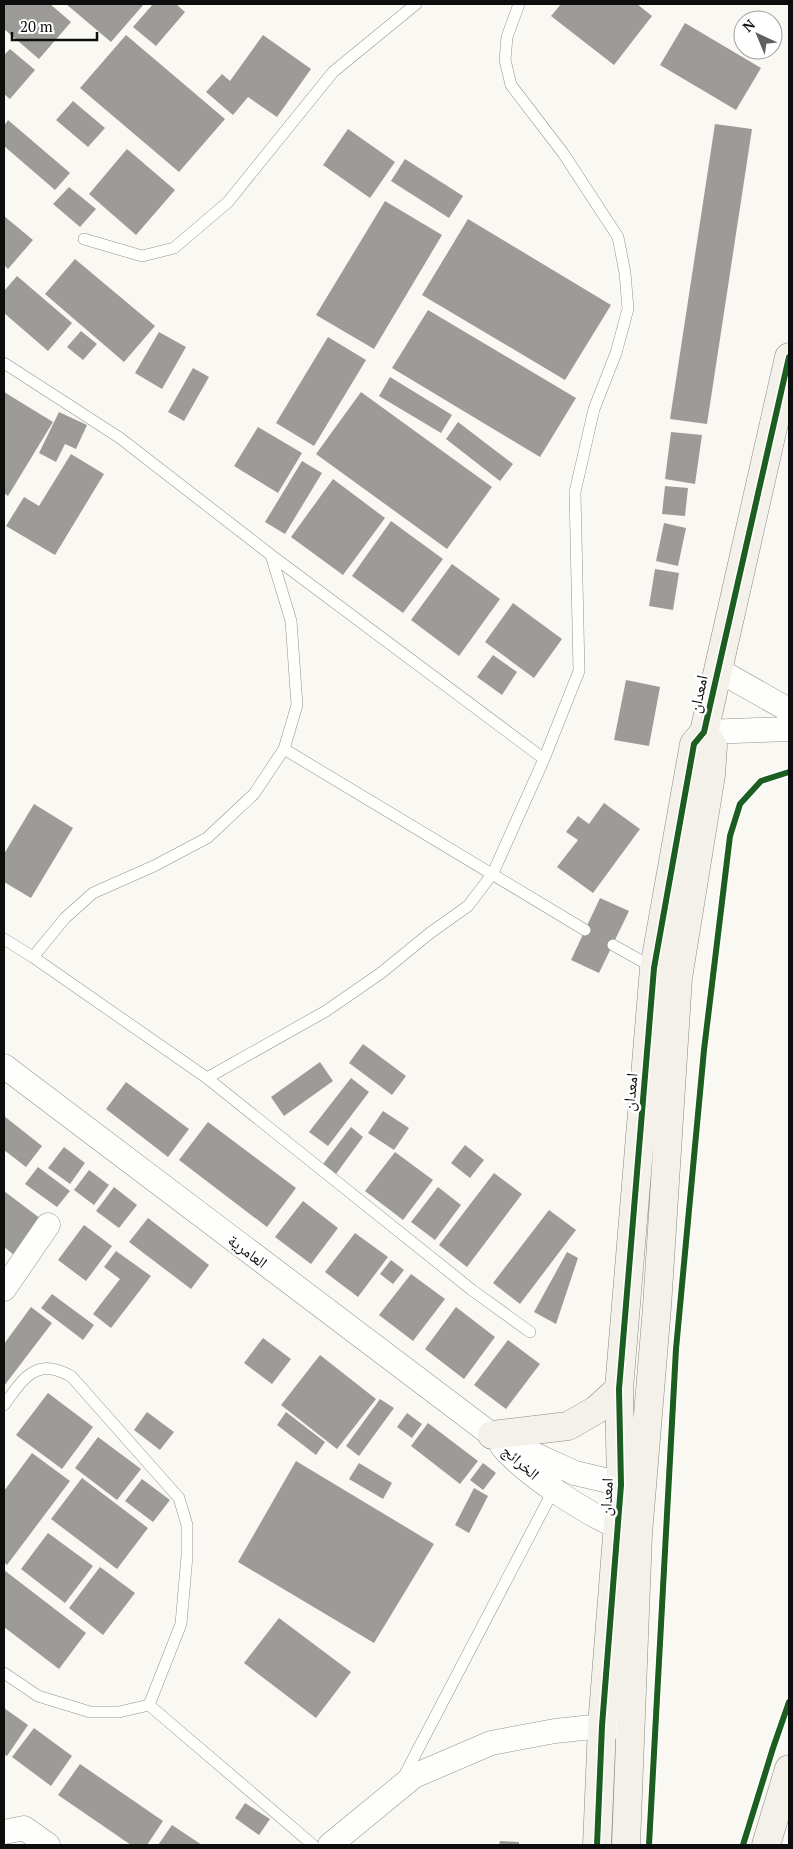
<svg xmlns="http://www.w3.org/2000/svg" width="793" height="1849" font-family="'PT Serif','Noto Naskh Arabic',serif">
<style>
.building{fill:#9d9b98}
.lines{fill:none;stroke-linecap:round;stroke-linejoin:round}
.lane-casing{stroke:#949390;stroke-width:12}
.street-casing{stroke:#949390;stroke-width:25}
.secondary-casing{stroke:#8a8987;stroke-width:29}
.lane{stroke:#fefefd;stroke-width:11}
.street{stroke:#fefefd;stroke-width:24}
.secondary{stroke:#f4f1ea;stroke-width:28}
.cycleway-casing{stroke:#fff;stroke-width:9}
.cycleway{stroke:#1b5e20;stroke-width:6}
.labels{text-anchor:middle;stroke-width:5;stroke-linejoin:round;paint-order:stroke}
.street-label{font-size:16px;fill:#0d0d0d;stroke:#fff}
</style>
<rect width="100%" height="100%" fill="#faf8f2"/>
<path class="building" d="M 4,4 L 50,4 L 71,22 L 39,59 L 4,29 Z
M 66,4 L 144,4 L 111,42 Z
M 153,4 L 176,4 L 185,12 L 156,46 L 133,27 Z
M 561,4 L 637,4 L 652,16 L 614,65 L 551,16 Z
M 685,23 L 761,68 L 736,110 L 660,65 Z
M 126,35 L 225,119 L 179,172 L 80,88 Z
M 263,35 L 311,69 L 277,117 L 248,97 L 233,115 L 206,92 L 222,74 L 230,81 Z
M 10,49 L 35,70 L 10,99 L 4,94 L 4,55 Z
M 73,101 L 105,128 L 88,147 L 56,120 Z
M 8,120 L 70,173 L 55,190 L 4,146 L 4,126 Z
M 715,124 L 752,129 L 707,424 L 670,419 Z
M 348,129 L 395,162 L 370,198 L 323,165 Z
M 127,149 L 175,190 L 136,235 L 89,194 Z
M 405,159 L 463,196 L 449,218 L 391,181 Z
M 69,187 L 96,209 L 80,227 L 53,204 Z
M 385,201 L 442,235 L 374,349 L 316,315 Z
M 4,216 L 33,240 L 8,269 L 4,265 Z
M 468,219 L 611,305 L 565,380 L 422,295 Z
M 75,259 L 155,326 L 124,362 L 45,294 Z
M 17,276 L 72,323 L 48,351 L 4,313 L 4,291 Z
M 428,310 L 576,398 L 540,457 L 392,368 Z
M 81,331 L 97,344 L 83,360 L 67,347 Z
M 159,332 L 186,347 L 162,389 L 135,373 Z
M 328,337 L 366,360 L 314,446 L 276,423 Z
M 193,368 L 209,377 L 184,421 L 168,412 Z
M 390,377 L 452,415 L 441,433 L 379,396 Z
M 4,392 L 53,422 L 8,496 L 4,493 Z
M 361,392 L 492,487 L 447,549 L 316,454 Z
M 59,412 L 87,425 L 76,449 L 65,444 L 56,462 L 39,453 Z
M 458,422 L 513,464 L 500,481 L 446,439 Z
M 258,427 L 302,453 L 278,493 L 234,466 Z
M 671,432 L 702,435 L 695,484 L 665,479 Z
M 71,454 L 104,474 L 55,555 L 6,526 L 24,497 L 39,506 Z
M 302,461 L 322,473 L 285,534 L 265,522 Z
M 333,479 L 385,518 L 343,575 L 291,537 Z
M 665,486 L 688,488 L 685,516 L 662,514 Z
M 391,521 L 443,559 L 403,613 L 352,576 Z
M 664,523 L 686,528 L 678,566 L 656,561 Z
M 452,564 L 500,599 L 459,656 L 411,620 Z
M 655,569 L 679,573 L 673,610 L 649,606 Z
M 513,603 L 562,639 L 534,678 L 485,642 Z
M 493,655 L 517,672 L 502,695 L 477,677 Z
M 626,680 L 660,687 L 649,746 L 614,740 Z
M 604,803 L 640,829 L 593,893 L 557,867 L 578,840 L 566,832 L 578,816 L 589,824 Z
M 34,804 L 73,828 L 31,898 L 4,882 L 4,854 Z
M 600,898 L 629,911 L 599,973 L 571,960 Z
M 363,1044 L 406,1076 L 392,1095 L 349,1063 Z
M 320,1062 L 333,1081 L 284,1116 L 271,1097 Z
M 351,1078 L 369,1092 L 328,1146 L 309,1132 Z
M 126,1082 L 189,1129 L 168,1157 L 106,1109 Z
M 383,1111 L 409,1128 L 394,1150 L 368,1133 Z
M 4,1116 L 42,1146 L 26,1167 L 4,1150 Z
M 208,1122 L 296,1188 L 267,1227 L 179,1160 Z
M 351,1127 L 363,1137 L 336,1174 L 323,1164 Z
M 465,1145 L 484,1160 L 470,1178 L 451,1163 Z
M 64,1147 L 85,1163 L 70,1184 L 48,1168 Z
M 395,1152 L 433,1180 L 403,1220 L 365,1191 Z
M 38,1167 L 70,1191 L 57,1207 L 25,1184 Z
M 89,1170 L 109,1185 L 94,1205 L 74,1190 Z
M 494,1173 L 522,1194 L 467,1267 L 439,1245 Z
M 114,1187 L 137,1205 L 119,1228 L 96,1211 Z
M 438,1187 L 461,1205 L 435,1240 L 411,1222 Z
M 4,1191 L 41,1219 L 14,1255 L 4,1247 Z
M 303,1201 L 338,1228 L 311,1264 L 275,1237 Z
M 549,1210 L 576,1230 L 520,1304 L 493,1283 Z
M 148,1218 L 209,1265 L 191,1289 L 129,1242 Z
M 84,1225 L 112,1246 L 86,1281 L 58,1260 Z
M 355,1233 L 388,1257 L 358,1297 L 325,1272 Z
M 116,1251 L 151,1276 L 111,1328 L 93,1314 L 120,1279 L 104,1267 Z
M 567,1252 L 578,1258 L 556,1324 L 534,1312 Z
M 391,1260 L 404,1270 L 393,1284 L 380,1274 Z
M 411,1274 L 445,1299 L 413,1341 L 379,1315 Z
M 52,1294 L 94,1325 L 83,1340 L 41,1308 Z
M 31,1307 L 52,1323 L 4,1386 L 4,1344 Z
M 456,1307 L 495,1337 L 464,1379 L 425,1349 Z
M 263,1338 L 291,1359 L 272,1384 L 244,1363 Z
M 508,1340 L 540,1364 L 506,1409 L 474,1385 Z
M 320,1355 L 376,1399 L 337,1449 L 281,1405 Z
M 48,1393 L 93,1427 L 62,1469 L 16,1435 Z
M 380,1399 L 394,1408 L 359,1456 L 346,1446 Z
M 147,1412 L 174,1432 L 160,1450 L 134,1430 Z
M 286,1412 L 325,1442 L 316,1455 L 277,1425 Z
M 407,1413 L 422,1424 L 412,1438 L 397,1427 Z
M 428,1423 L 478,1461 L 460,1484 L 411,1446 Z
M 98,1437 L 141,1469 L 117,1500 L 75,1468 Z
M 32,1453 L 70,1481 L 7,1565 L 4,1562 L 4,1491 Z
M 296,1461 L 434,1544 L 374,1643 L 238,1562 Z
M 359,1463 L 392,1483 L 383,1499 L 349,1479 Z
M 483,1463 L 496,1473 L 483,1490 L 470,1480 Z
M 82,1478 L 148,1528 L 117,1569 L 51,1519 Z
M 142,1479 L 170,1500 L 153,1522 L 125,1501 Z
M 474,1488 L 488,1496 L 469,1533 L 455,1525 Z
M 48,1533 L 93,1566 L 65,1603 L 21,1569 Z
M 100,1567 L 135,1593 L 103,1635 L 69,1608 Z
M 4,1570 L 86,1633 L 59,1669 L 4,1627 Z
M 279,1618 L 351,1672 L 316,1718 L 244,1663 Z
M 4,1708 L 28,1725 L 7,1756 L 4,1754 Z
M 34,1728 L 72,1756 L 51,1786 L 12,1757 Z
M 80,1764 L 163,1821 L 147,1845 L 131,1845 L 58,1795 Z
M 245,1803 L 270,1819 L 259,1835 L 235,1818 Z
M 172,1825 L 202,1845 L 158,1845 Z
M 500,1841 L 519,1842 L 519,1845 L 499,1845 Z"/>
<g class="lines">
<defs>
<path id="lane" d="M 84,239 L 142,256 L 174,248 L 228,202 L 333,72 L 416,4
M 4,363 L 120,438 L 271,555 L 544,759
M 284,749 L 585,930
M 4,939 L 33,957 L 207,1078 L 472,1290 L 530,1332
M 613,945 L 654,968
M 33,957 L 65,918 L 93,893 L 154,866 L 207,838 L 254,794 L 284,749 L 297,705 L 291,621 L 271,555
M 207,1078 L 326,1011 L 381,973 L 430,933 L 468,906 L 493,873 L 544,759 L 579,671 L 575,492 L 594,409 L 616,353 L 628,309 L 625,273 L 618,237 L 563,153 L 511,85 L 505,60 L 507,37 L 519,4
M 4,1405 C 16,1389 29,1365 52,1369 C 59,1370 65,1373 71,1376 L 179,1498 L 187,1525 L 187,1556 L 181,1624 L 149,1705
M 4,1673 L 38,1696 L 90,1712 L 119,1712 L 149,1705 L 313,1845
M 403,1778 L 554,1489"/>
<path id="street" d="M 718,670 L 789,710
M 704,732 L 789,729
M 4,1066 L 492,1435 L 575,1473 L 638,1488
M 4,1289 L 48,1225
M 502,1446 C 526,1475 597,1522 633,1532
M 4,1832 L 24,1828 L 48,1845
M 330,1845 L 414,1776 L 491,1743 L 555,1731 L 602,1726 L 631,1727"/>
<path id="secondary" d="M 492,1435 L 568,1426 L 596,1410 L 619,1389
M 597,1845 L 602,1726 L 621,1485 L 619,1389 L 654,968 L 694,744 L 704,732 L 789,357
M 626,1845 L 638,1534 L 657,1307 L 678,978 L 711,775 L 713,746 L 704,732
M 766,1845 L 789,1769"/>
</defs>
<use href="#lane" class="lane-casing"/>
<use href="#street" class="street-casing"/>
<use href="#secondary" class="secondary-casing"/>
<use href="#lane" class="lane"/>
<use href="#street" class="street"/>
<use href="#secondary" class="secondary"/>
<defs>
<path id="cycleway" d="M 597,1845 L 602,1726 L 621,1485 L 619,1389 L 654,968 L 694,744 L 704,732 L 789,357
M 649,1845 L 676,1349 L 704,1050 L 730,836 L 740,804 L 761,781 L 789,772
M 743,1845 L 773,1748 L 789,1702"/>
</defs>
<use href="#cycleway" class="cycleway-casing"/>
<use href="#cycleway" class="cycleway"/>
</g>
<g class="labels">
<g class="street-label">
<text transform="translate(698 694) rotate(-78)" y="6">امعدان</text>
<text transform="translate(630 1092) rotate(-85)" y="6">امعدان</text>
<text transform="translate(248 1251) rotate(37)" y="6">العامرية</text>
<text transform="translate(521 1462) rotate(41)" y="6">الخرائج</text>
<text transform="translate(606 1497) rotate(-87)" y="6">امعدان</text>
</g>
</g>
<rect width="793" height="1849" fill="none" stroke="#0d0d0d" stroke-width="10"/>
<g transform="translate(758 35) rotate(316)"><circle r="24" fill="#ffffff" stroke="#9e9e9e"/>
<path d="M0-4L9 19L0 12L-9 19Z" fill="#605f5d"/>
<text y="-8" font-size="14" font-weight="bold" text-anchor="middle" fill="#0d0d0d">N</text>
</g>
<path d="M12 32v8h85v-8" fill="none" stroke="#0d0d0d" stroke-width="2.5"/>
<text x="20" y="32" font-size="15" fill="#0d0d0d" stroke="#ffffff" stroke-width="4" paint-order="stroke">20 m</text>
</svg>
